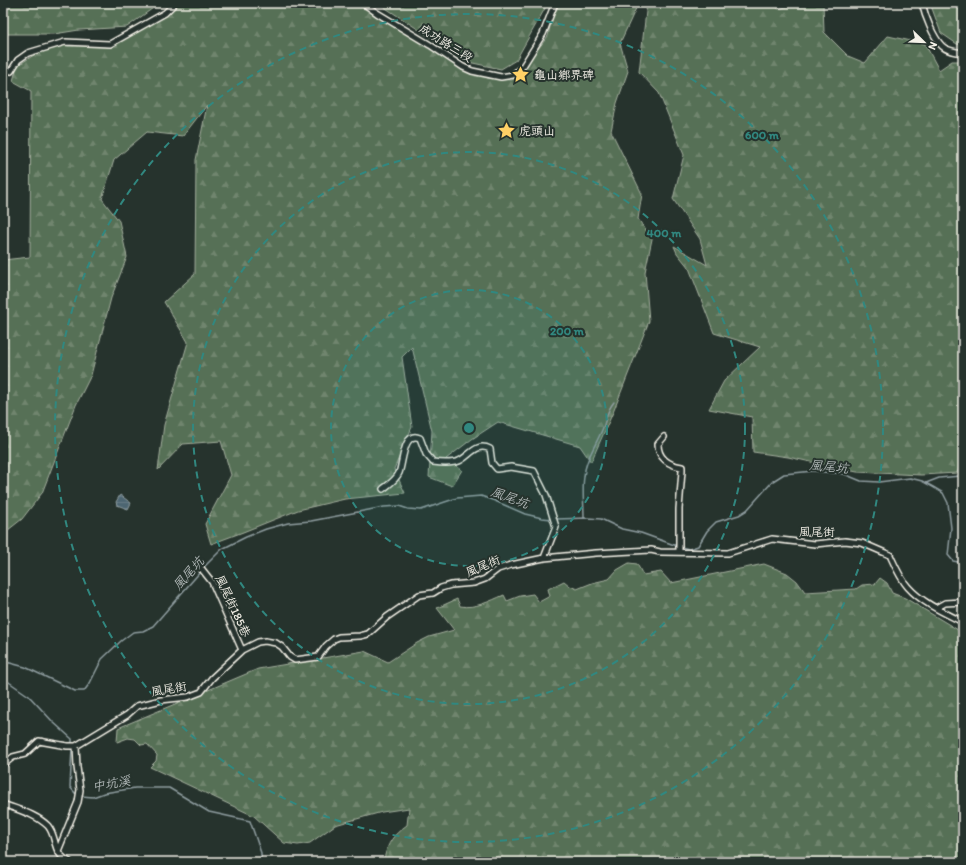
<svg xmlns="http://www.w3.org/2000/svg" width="966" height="865" font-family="Itim,'LXGW WenKai TC',sans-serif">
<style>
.forest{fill:url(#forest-firs);stroke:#a5b09f}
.water{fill:url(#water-rules);stroke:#909ea1}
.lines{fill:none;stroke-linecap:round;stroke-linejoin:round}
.stream{stroke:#909ea1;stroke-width:1.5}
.minor-casing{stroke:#f4f1e8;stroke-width:8}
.minor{stroke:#26332d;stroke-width:5}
.ring{fill:none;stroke:#318880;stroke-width:2;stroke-dasharray:7 5}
.labels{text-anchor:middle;stroke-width:4;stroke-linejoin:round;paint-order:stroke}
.street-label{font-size:12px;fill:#f4f1e8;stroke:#26332d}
.poi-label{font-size:12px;fill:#f4f1e8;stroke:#26332d;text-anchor:start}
.water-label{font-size:13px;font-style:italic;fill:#b2b9b9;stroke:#26332d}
.centre{fill:#318880;stroke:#26332d;stroke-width:2}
.ring-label{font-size:12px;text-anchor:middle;font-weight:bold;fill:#318880;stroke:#26332d;stroke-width:4;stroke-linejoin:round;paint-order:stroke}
</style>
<defs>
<pattern id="forest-firs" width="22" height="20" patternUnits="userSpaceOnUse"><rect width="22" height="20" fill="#567056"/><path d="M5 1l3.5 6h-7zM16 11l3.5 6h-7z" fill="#6f856e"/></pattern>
<pattern id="water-rules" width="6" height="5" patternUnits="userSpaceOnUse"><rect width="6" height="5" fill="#4e6672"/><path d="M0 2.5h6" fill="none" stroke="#687c86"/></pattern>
</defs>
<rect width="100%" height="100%" fill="#26332d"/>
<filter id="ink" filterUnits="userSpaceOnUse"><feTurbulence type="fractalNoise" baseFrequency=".025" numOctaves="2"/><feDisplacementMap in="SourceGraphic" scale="8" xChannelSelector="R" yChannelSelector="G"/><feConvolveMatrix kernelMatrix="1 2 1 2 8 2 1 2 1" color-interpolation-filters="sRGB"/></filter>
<g filter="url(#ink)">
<path class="forest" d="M 3,3 L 160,3 L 127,27 L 79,30 L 54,34 L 3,34 Z
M 177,3 L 361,3 L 460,67 L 488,78 L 512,80 L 518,75 L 548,36 L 552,17 L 560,3 L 637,3 L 637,6 L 620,43 L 628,71 L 617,103 L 611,131 L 642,194 L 638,219 L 652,239 L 645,272 L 649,321 L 614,410 L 591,462 L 580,446 L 498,422 L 472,439 L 446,459 L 462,470 L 452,486 L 429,477 L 432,431 L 412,347 L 402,357 L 412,427 L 394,469 L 405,493 L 345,499 L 298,510 L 243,532 L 211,544 L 205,524 L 231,475 L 221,441 L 183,444 L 158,470 L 164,425 L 188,342 L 164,302 L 195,274 L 196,160 L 207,105 L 183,136 L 147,132 L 114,160 L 102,199 L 119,221 L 127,257 L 111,298 L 91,375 L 76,405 L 42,493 L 22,519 L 3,534 L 3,260 L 30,257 L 31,91 L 13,81 L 17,66 L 40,51 L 67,45 L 111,47 L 165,14 Z
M 378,3 L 548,3 L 516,60 L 501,69 L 468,62 Z
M 647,3 L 773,3 L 778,9 L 803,3 L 823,3 L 824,32 L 848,56 L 865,63 L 888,36 L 925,44 L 939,70 L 952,61 L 963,61 L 963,459 L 957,473 L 921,475 L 857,472 L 788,457 L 753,452 L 752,417 L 709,409 L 724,381 L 760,347 L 714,333 L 689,268 L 677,253 L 674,246 L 707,265 L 700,239 L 673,199 L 684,155 L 659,93 L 639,72 Z
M 930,3 L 963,3 L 963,45 L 957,44 L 941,33 Z
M 629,563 L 637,564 L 643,575 L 661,572 L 671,583 L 764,564 L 787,573 L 797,581 L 805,592 L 856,589 L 862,585 L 875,584 L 880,578 L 887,583 L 892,593 L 905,598 L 963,633 L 963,862 L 377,862 L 378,860 L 384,859 C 388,842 393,835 407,825 L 409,808 L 382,812 L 335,825 L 310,843 L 298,845 L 284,843 L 254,816 L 150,767 L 156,761 L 157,755 L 147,744 L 141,745 L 135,739 L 128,738 L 117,742 L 118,728 L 258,669 L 364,651 L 388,662 L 417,643 L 429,637 L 454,630 L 437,608 L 457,599 L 460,606 C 475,609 490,601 504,595 L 507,601 L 520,596 L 533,594 L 539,602 L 550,596 L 548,589 L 564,581 L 570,586 L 577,589 L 592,583 L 609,579 L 617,570 Z"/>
<path class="water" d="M 120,495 L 131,503 L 128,509 L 117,505 L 116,502 Z"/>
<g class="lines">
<path class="stream" d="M 926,483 L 939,478 L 960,476 L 963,471
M 584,517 C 584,504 582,490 584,477 C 585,460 596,445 602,430 C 607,419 605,413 614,402
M 556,519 L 588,518 L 601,519 L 622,529 L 641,533 L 677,546
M 681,547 L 689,549 L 698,546 L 707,531 L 716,522 L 739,515 L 747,510 L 773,481 L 784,474 L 813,471 L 844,474 L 861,481 L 879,482 L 910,478 L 922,481 L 933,487 L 943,493 L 948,503 L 951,528 L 948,555 L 953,561 L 963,563
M 203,568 L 222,549 L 246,537 L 266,529 L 288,523 L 311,521 L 384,507 L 399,506 L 408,509 L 421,510 L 457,498 L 481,496 L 495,501 L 525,514 L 542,518 L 552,519
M 3,662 L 10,663 L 25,667 L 75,691 L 84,691 L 90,683 L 102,659 L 121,641 L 133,632 L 143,631 L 153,626 L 201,571
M 3,678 L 29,696 L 53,722 L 72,739 L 72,744
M 72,748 L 70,787 L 75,793 L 78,794
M 81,796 L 93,797 L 104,793 L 135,788 L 169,788 L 209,812 L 250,821 L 261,853 L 261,862"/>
<defs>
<path id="minor" d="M 363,3 L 377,13 L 430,45 L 463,67 L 472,71 L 501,77 L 513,75 L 523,66 L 543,34 L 555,3
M 922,3 C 925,16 933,37 942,46 C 947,51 956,52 963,53
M 11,71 L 18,60 L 28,53 L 65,42 L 110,44 L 165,13 L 175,3
M 664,437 L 658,444 C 658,458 669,465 682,467 L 682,471 L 679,509 L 679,552
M 383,489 C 388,485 396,480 399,473 C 403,464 403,430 420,438 L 426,454 L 433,462 C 441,463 451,464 459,461 C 470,456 476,442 490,449 L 492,463 L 497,469 L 511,467 L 534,471 L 546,495 L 556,527 L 544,558
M 197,563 L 212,582 L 242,650
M 936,608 L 945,603 L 963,602
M 3,765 L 13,757 L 25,754 L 39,741 L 67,746 L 76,746 L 127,715 L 137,706 L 161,700 L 188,697 L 201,692 L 212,678 L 242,650 L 258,642 L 265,641 L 276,643 L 282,647 L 290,657 L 295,660 L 318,657 L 326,646 L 334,639 L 339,637 L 360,636 L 368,634 L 387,617 L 419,595 L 433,593 L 441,588 L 451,585 L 474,583 L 485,579 L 498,569 L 511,565 L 544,558 L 596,553 L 651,550 L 660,552 L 728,553 L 772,539 L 815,544 L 845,541 L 862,543 L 890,555 C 895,566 900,578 908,587 C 922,603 945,613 963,622
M 3,804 C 18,810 36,814 48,826 C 58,838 51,853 70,862
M 58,851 L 78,802 L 80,790 L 77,767 L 76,746"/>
</defs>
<use href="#minor" class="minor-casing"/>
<use href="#minor" class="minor"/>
</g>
</g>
<circle cx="469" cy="428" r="138" fill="#318880" fill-opacity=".12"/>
<g class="ring">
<circle cx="469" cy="428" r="138"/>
<circle cx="469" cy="428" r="276"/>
<circle cx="469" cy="428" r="414"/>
</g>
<defs>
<symbol id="sight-bare" viewBox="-9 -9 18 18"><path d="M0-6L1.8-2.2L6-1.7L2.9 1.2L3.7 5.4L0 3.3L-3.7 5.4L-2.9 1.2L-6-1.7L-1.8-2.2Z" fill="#ffd166" stroke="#26332d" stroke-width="2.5" paint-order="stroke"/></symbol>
</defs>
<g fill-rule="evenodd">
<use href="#sight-bare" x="508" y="62" width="25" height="25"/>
<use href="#sight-bare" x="494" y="118" width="25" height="25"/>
</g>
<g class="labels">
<g class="street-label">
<text transform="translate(446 43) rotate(32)" y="4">成功路三段</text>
<text x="817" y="536">風尾街</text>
<text transform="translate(483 566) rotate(-23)" y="4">風尾街</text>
<text transform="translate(233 606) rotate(65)" y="4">風尾街185巷</text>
<text transform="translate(169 689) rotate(-10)" y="4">風尾街</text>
</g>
<g class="poi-label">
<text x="534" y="79">龜山鄉界碑</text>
<text x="519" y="135">虎頭山</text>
</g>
<g class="water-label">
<text transform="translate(829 466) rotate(6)" y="5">風尾坑</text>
<text transform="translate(510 497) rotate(20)" y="5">風尾坑</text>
<text transform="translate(188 573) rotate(-48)" y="5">風尾坑</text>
<text transform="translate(111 783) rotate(-10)" y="5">中坑溪</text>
</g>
</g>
<circle cx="469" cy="428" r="6" class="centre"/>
<g class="ring-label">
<text x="762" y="139">600 m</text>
<text x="664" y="237">400 m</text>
<text x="567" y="335">200 m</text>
</g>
<rect width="966" height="865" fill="none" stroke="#26332d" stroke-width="16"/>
<rect x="8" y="8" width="950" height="849" fill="none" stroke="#f4f1e8" stroke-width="1.5" filter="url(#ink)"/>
<g transform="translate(924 42) rotate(113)" stroke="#26332d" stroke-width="3" paint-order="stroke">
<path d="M0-3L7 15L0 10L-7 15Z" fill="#f4f1e8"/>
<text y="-6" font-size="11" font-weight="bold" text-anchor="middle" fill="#f4f1e8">N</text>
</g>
</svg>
